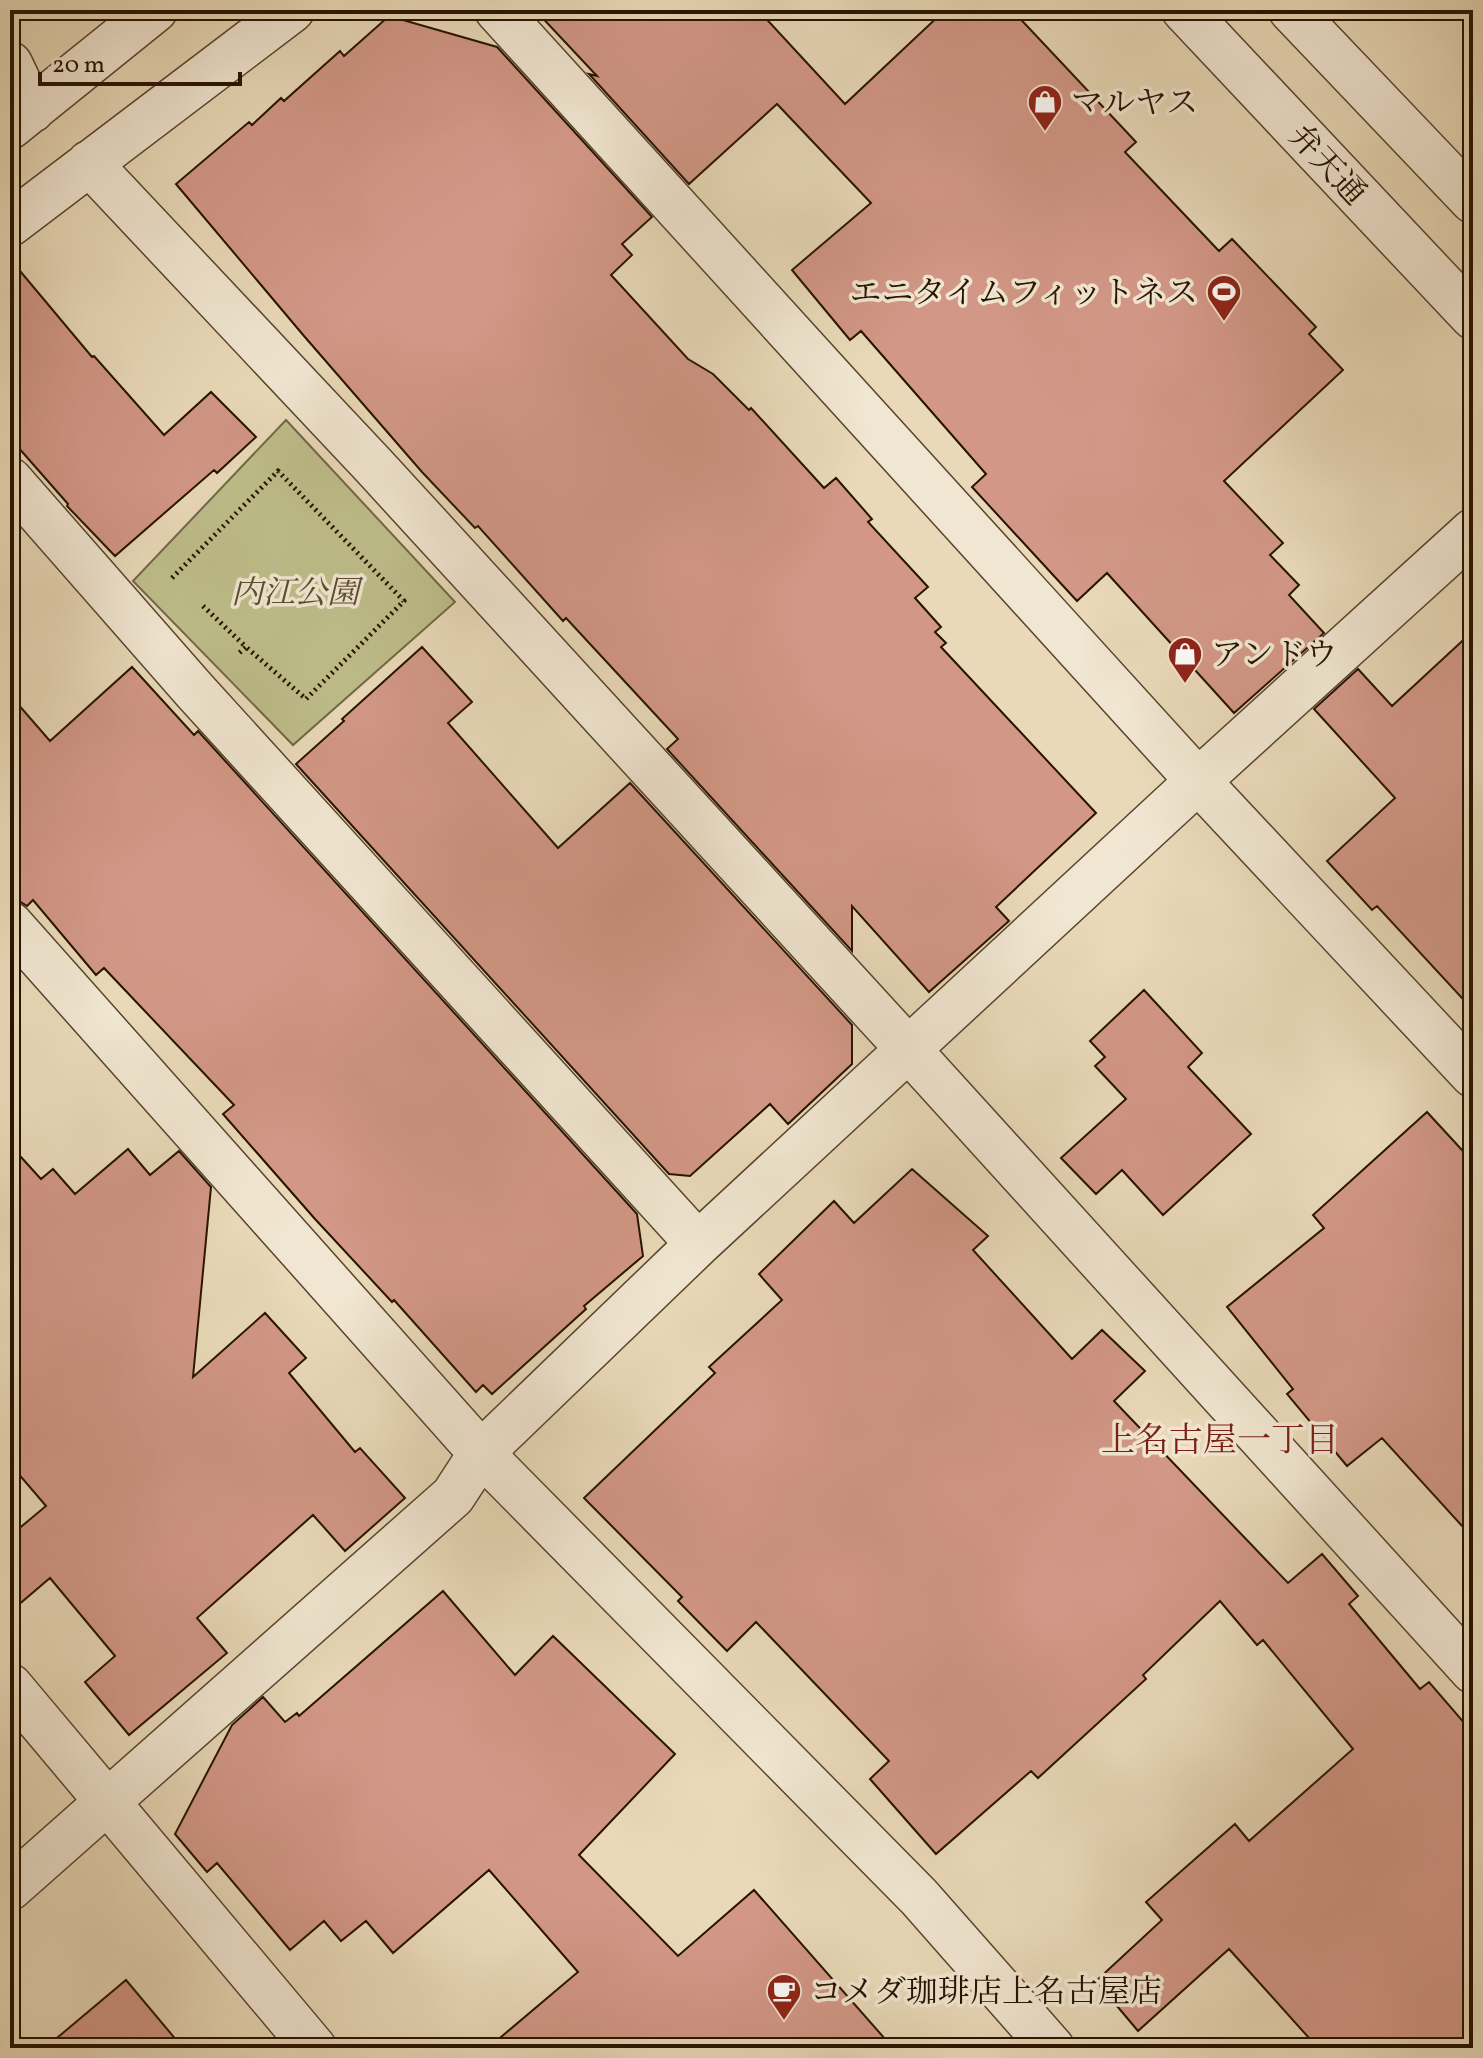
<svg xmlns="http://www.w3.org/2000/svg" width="1483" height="2058" font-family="Vollkorn,'Noto Serif JP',serif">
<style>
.green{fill:#bdbd8a;stroke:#726845;stroke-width:2}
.building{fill:#d29786;stroke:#271300;stroke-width:2}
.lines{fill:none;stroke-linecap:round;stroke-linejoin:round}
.minor-casing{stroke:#58442e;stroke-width:47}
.path{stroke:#271300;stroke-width:5;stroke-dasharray:2 4;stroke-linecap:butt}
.minor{stroke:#f1e6d1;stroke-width:44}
.labels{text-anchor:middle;stroke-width:7;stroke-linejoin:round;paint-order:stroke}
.poi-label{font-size:32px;fill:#271300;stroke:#f1e6d1;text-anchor:start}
.street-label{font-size:32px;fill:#271300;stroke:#f1e6d1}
.park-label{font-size:32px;font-style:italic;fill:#5c4e30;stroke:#f1e6d1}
.neighbourhood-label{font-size:34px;fill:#7a1f14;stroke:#f1e6d1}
</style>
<rect width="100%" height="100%" fill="#e9d9b8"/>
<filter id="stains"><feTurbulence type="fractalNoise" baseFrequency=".0025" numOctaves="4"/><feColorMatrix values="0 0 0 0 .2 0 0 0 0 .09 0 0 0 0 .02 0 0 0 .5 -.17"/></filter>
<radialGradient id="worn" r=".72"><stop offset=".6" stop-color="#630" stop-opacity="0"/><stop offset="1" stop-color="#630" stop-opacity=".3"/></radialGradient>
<path class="green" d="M 286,420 L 455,602 L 293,745 L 133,581 Z"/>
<path class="building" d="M 535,10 L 758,10 L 845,104 L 945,10 L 1012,10 L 1136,142 L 1125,152 L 1219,251 L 1232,239 L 1316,327 L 1309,334 L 1343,370 L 1224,481 L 1283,543 L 1270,555 L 1299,585 L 1289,595 L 1324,633 L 1234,713 L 1107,573 L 1077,601 L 972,487 L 986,474 L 861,331 L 850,340 L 792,270 L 871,203 L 777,104 L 689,184 L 589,74 L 597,76 Z
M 389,16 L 497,47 L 652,217 L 622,244 L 632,255 L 611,275 L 688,359 L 713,374 L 749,410 L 751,408 L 824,488 L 836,478 L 872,519 L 868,522 L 928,587 L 915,598 L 941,627 L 935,632 L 946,643 L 941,647 L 1096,813 L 996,907 L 1009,921 L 929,992 L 852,906 L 852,951 L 667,749 L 678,739 L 566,618 L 563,621 L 478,526 L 475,528 L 422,472 L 304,336 L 176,184 L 249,122 L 252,125 L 281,98 L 284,101 L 340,51 L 344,56 Z
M 10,259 L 92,357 L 94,356 L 164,435 L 211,392 L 256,437 L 217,473 L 214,470 L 115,556 L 67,506 L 68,504 L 10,438 Z
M 1473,631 L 1473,1010 L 1377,906 L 1372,910 L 1327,861 L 1395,798 L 1314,709 L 1358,669 L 1392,706 Z
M 422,647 L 472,702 L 448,723 L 558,848 L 630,783 L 852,1025 L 852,1064 L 788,1124 L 770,1104 L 690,1176 L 669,1174 L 296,764 L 344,721 L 342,719 Z
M 132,667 L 194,735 L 198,731 L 637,1214 L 643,1256 L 584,1306 L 586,1309 L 492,1394 L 483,1385 L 476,1392 L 394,1300 L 392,1302 L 315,1219 L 223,1114 L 234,1105 L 104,968 L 96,975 L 33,900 L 27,906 L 19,901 L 10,900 L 10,695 L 50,741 Z
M 1144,990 L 1202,1053 L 1188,1067 L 1251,1134 L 1163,1215 L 1122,1170 L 1096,1194 L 1061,1158 L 1126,1099 L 1095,1066 L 1105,1057 L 1090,1041 Z
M 1427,1112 L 1473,1162 L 1473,1538 L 1382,1438 L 1347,1466 L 1287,1394 L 1293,1389 L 1227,1307 L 1324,1228 L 1313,1215 Z
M 10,1145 L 41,1179 L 53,1169 L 75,1194 L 128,1149 L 150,1175 L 179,1151 L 211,1187 L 193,1377 L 265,1313 L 306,1358 L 289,1373 L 355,1452 L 360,1448 L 405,1498 L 345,1551 L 313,1515 L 197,1618 L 227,1653 L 129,1735 L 85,1682 L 115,1656 L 50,1578 L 10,1612 L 10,1536 L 46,1506 L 10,1464 Z
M 912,1169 L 988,1236 L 973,1250 L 1072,1359 L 1102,1330 L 1145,1371 L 1114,1401 L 1288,1583 L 1322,1554 L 1358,1596 L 1349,1604 L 1420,1689 L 1429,1682 L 1473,1733 L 1473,2048 L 1318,2048 L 1229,1949 L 1138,2031 L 1096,1981 L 1162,1920 L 1146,1902 L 1235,1824 L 1249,1841 L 1353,1749 L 1263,1640 L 1257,1645 L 1220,1601 L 1143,1675 L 1146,1679 L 1038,1778 L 1031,1771 L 936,1854 L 870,1779 L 889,1761 L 756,1622 L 727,1651 L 678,1601 L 682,1597 L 584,1498 L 715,1373 L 709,1367 L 782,1300 L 759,1274 L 834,1201 L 854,1223 Z
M 443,1591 L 515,1675 L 553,1636 L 675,1754 L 579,1855 L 678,1956 L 754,1890 L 893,2048 L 488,2048 L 578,1972 L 489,1870 L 393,1953 L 366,1921 L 341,1941 L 324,1921 L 290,1950 L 217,1863 L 207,1872 L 175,1834 L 232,1725 L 263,1697 L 285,1722 L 297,1713 L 299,1716 Z
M 126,1980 L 183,2048 L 45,2048 Z"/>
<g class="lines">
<defs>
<path id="minor" d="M 497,10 L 1198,781 L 1473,1075
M 1184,10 L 1473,317
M 1291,10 L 1473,201
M 10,64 L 32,110
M 10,127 L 155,10
M 89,163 L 374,466 L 908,1049 L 1473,1671
M 10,224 L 292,10
M 10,480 L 195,691 L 698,1244
M 10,924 L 481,1453 L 919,1897 L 1052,2048
M 10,1686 L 314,2048
M 10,1888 L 453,1496 L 481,1453 L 698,1244 L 1198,781 L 1473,531"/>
</defs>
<use href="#minor" class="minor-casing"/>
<path class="path" d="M 172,578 L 278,471 L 404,601 L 306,699 L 246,647
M 203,606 L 246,647 L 238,654"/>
<use href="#minor" class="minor"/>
</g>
<defs>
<symbol id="shop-pin" viewBox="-11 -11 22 30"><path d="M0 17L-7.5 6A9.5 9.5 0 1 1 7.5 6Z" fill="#8f2418" stroke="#f1e6d1"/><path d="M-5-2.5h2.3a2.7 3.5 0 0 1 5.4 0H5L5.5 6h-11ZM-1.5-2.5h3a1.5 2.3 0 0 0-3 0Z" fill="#fff"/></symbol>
<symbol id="stadium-pin" viewBox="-11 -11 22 30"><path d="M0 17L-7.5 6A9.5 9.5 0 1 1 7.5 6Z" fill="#8f2418" stroke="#f1e6d1"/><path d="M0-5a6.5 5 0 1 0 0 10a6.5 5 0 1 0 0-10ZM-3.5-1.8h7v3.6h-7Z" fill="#fff"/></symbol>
<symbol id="cafe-pin" viewBox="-11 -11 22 30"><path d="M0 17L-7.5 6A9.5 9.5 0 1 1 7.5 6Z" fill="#8f2418" stroke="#f1e6d1"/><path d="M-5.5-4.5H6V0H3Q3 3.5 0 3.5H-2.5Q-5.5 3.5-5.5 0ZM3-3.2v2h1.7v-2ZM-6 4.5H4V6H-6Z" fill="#fff"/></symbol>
</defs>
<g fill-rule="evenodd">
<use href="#shop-pin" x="1025" y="82" width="40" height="54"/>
<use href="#stadium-pin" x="1204" y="272" width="40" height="54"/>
<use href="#shop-pin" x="1165" y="634" width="40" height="54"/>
<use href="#cafe-pin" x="764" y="1971" width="40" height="54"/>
</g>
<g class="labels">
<g class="poi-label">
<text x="1071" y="113">マルヤス</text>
<text x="1198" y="303" text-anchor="end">エニタイムフィットネス</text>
<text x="1211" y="665">アンドウ</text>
<text x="810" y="2002">コメダ珈琲店上名古屋店</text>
</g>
<g class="street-label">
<text transform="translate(1328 164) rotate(47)" y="11">弁天通</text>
</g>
<g class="park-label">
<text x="295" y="603">内江公園</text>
</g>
<g class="neighbourhood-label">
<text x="1220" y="1451">上名古屋一丁目</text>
</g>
</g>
<rect width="1483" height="2058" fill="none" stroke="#e9d9b8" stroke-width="40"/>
<rect x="12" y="12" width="1459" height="2034" fill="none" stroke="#271300" stroke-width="4"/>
<rect x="20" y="20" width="1443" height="2018" fill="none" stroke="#271300" stroke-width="2"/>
<path d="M40 72v12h200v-12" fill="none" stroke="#271300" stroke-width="4"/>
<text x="52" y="72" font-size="24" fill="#271300" stroke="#f1e6d1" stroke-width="6" paint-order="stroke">20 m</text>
<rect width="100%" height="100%" filter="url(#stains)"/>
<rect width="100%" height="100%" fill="url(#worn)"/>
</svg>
